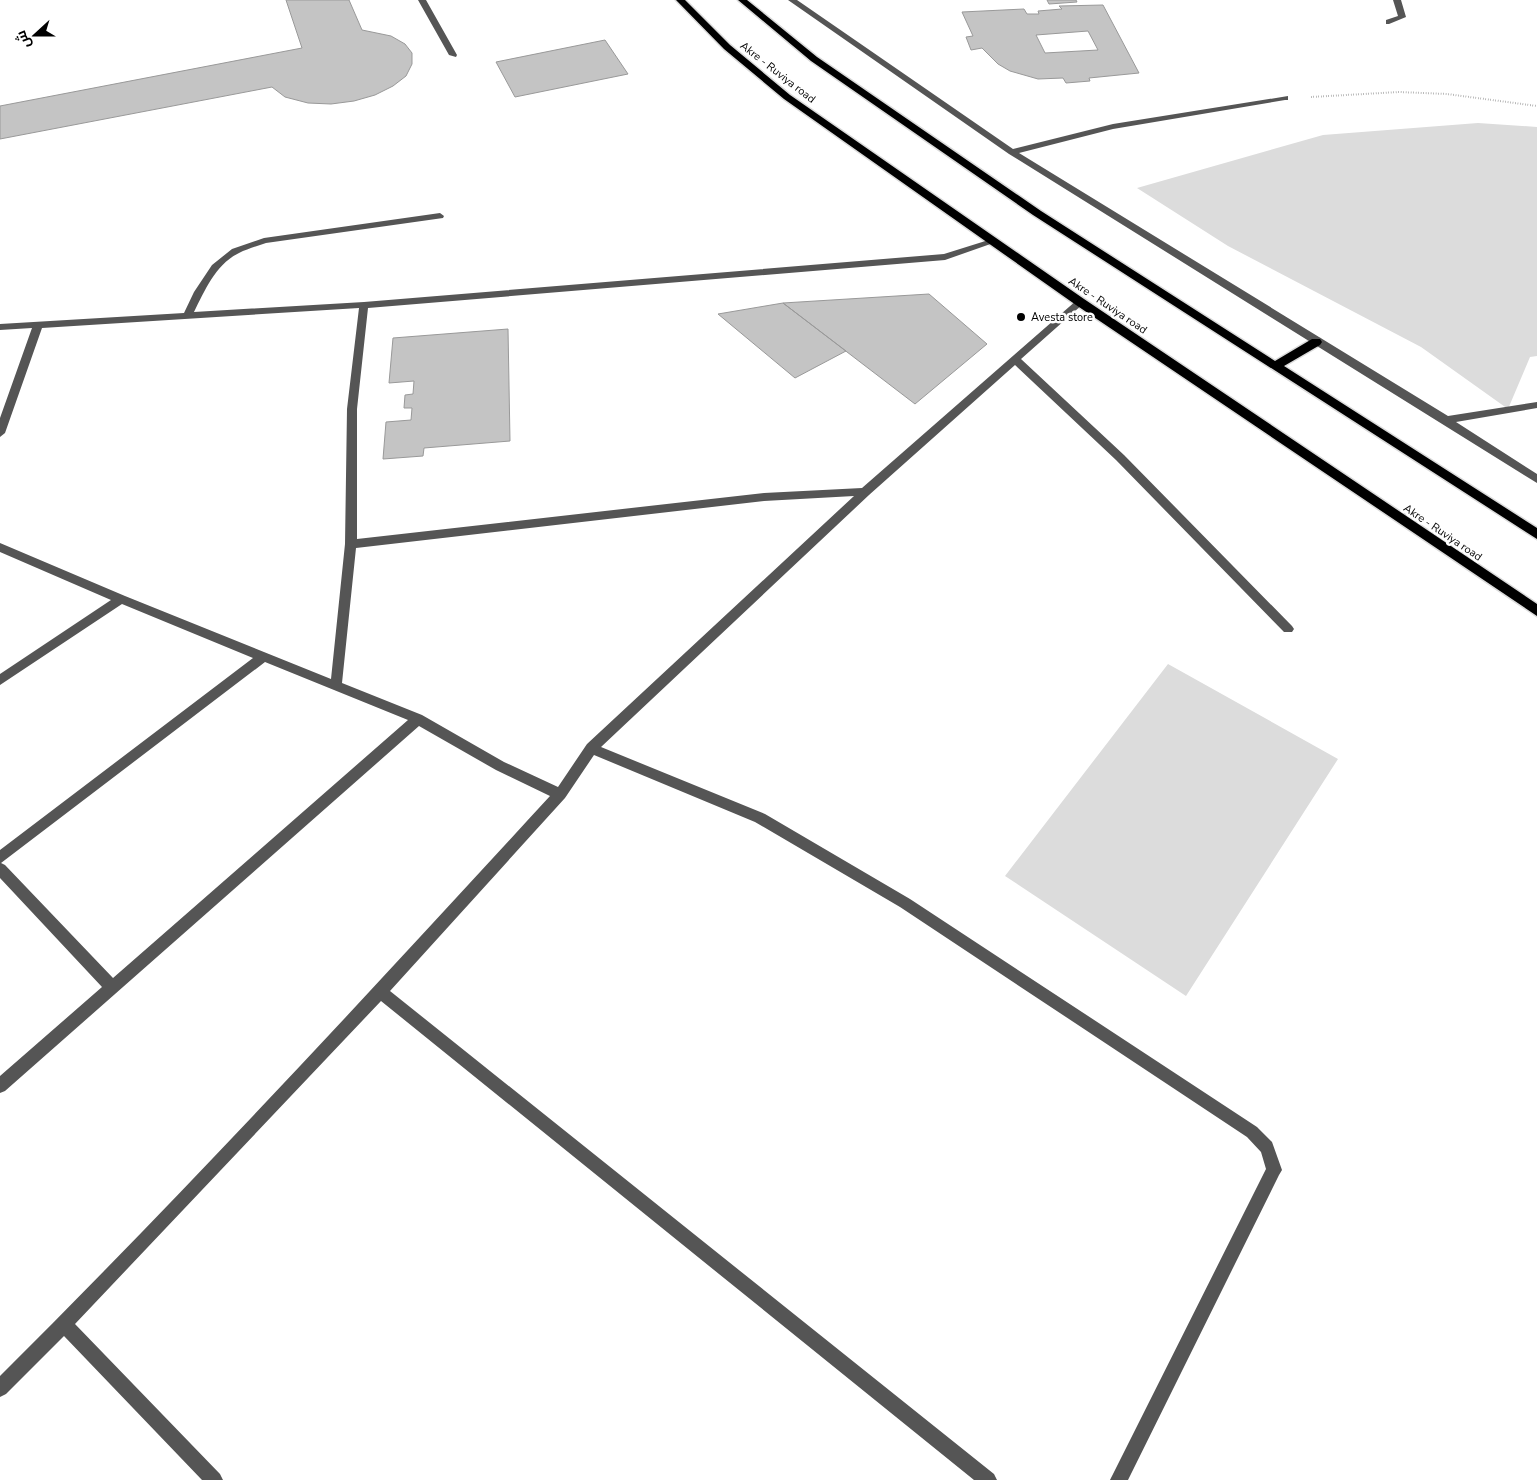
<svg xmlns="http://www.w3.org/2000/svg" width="1537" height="1480" font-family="'Nunito Sans',Cairo,sans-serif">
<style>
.green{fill:#dcdcdc}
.building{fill:#c4c4c4;stroke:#999;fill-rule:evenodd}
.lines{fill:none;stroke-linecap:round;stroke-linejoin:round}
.highway-casing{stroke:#dbdbdb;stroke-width:3}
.path{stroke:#777;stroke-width:2;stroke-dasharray:0.5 2;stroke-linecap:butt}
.minor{fill:#555;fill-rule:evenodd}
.highway{fill:#000;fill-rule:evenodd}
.poi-dot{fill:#000;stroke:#fff;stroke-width:2}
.labels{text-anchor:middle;stroke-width:5;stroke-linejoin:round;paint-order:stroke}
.far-street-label{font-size:11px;fill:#000;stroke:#fff}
.far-poi-label{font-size:11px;fill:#000;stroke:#fff;text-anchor:start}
</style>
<rect width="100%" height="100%" fill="#fff"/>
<path class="green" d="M 1478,123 L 1537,127 L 1537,356 L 1530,357 L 1508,409 L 1421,347 L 1228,246 L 1137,188 L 1323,135 Z
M 1168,664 L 1338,759 L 1186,996 L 1005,876 Z"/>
<path class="building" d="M 286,0 L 349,0 L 362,30 L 391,36 L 405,44 L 412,53 L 412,64 L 406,76 L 393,86 L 375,95 L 354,101 L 331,104 L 308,103 L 285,97 L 272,87 L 0,139 L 0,106 L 302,48 Z
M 1047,0 L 1076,0 L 1077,2 L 1049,4 Z
M 1103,5 L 1139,73 L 1089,78 L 1090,81 L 1066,83 L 1063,78 L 1038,79 L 1010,71 L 998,64 L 982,48 L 971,50 L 966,37 L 973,36 L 962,12 L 1024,9 L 1027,14 L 1039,14 L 1038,11 L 1062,9 L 1059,6 ZM 1088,31 L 1098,50 L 1045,53 L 1036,35 Z
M 605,40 L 628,74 L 515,97 L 496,62 Z
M 929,294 L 987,344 L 915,404 L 783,303 Z
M 783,303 L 846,351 L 795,378 L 718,314 Z
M 508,329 L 510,441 L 424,448 L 423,456 L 383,459 L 386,422 L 411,420 L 412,408 L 404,408 L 405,395 L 413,394 L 414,381 L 389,383 L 393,338 Z"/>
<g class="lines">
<defs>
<path id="highway" d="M 676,0 L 685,0 L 730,45 L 790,95 L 1084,299 L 1537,604 L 1537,616 L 1076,305 L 784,99 L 724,49 Z
M 738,0 L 747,0 L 817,57 L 1041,211 L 1275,361 L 1312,339 L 1320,339 L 1322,342 L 1320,345 L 1284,366 L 1537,528 L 1537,539 L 1033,215 L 811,61 Z"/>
</defs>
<use href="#highway" class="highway-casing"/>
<path class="path" d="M 1311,97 L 1399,92 L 1447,94 L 1537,106"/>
<path class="minor" d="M 418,0 L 426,0 L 457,55 L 456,57 L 449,55 Z
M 788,0 L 797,0 L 1013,149 L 1113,124 L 1288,96 L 1288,100 L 1285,100 L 1113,129 L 1019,153 L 1448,416 L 1537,402 L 1537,408 L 1456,422 L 1537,474 L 1537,483 L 1009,154 Z
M 1393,0 L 1401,0 L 1406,17 L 1389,24 L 1386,24 L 1386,20 L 1398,16 Z
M 440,213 L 444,216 L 443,218 L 266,243 C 257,246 247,249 239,253 C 216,264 205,290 194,312 L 364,302 L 944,254 L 995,238 L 999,241 L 945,260 L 368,308 L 357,409 L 357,539 L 764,493 L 862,488 L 1077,300 L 1083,300 L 1083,304 L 1021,359 L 1124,455 L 1292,626 L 1294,629 L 1292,632 L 1284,632 L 1116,460 L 1015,365 L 869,495 L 601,747 L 765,814 L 910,899 L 1257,1127 L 1272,1142 L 1282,1170 L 1279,1175 L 1128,1480 L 1110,1480 L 1266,1169 L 1261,1152 L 1247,1137 L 900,907 L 755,822 L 594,755 L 565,798 L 390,991 L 994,1474 L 997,1480 L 974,1480 L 381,1001 L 75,1324 L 220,1474 L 223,1480 L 202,1480 L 64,1336 L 6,1394 L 0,1397 L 0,1376 C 189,1188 370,992 550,796 L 496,770 L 419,726 L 5,1091 L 0,1093 L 0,1076 L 102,987 L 0,878 L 0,850 L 253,658 L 122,604 L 0,685 L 0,674 L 111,600 L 0,552 L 0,543 L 125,596 L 331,679 L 345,544 L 347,409 L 359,308 L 42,328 L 5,433 L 0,437 L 0,418 L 32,328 L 0,330 L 0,324 L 184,313 L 194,292 L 212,265 L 232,249 L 264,238 ZM 854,496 L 587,744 L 558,787 L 504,762 L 422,715 L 342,683 L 356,548 L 764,501 ZM 265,662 L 408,720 L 113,978 L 5,865 L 1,863 Z"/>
<use href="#highway" class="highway"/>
</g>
<circle class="poi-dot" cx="1021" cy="317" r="5"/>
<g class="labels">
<g class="far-street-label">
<text transform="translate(778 72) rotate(38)" y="4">Akre - Ruviya road</text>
<text transform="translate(1108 305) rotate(34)" y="4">Akre - Ruviya road</text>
<text transform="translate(1443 532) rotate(34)" y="4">Akre - Ruviya road</text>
</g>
<g class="far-poi-label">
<text x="1031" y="321">Avesta store</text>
</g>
</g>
<g transform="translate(35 35) rotate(249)" stroke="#ffffff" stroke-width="4" paint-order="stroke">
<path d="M0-4L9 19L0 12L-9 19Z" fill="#000000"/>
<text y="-8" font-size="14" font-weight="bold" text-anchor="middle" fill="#000000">ش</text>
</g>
</svg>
